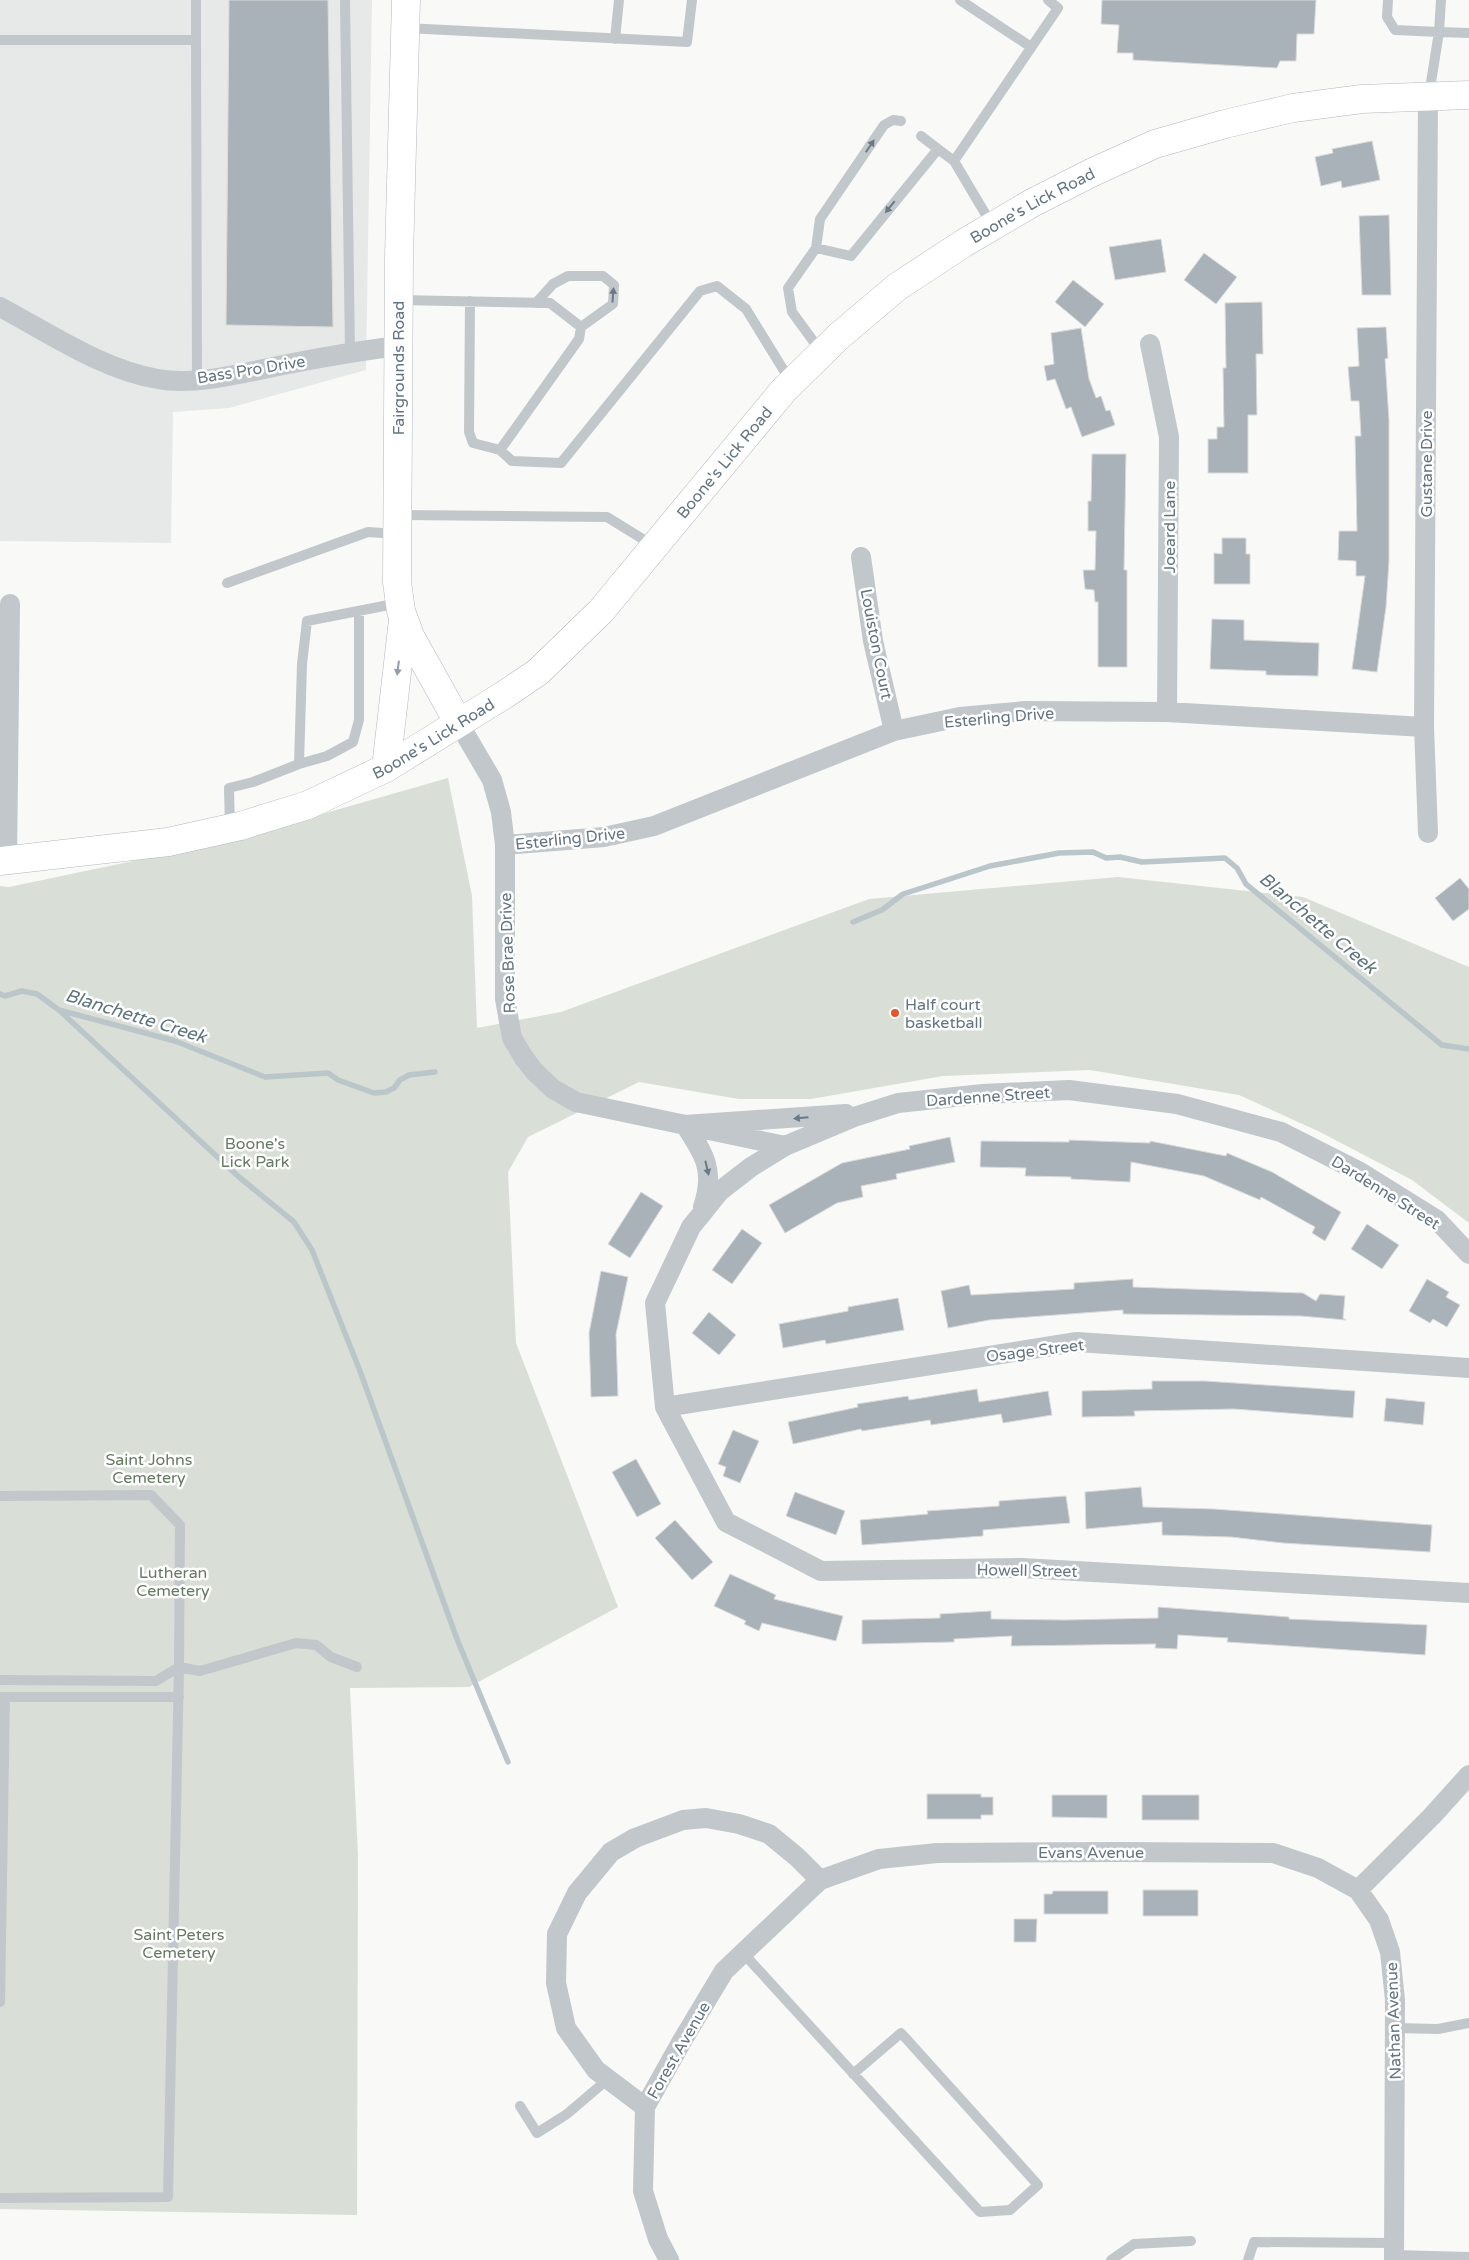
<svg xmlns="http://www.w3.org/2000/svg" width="1469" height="2260" font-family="'Varela Round',sans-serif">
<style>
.built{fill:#e7e8e8}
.green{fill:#d9ded6}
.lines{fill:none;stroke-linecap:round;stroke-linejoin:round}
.stream{stroke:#bac6ca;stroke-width:5.5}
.building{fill:#a9b2b8;stroke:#dbdbd9}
.secondary-casing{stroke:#b2b9be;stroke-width:29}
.lane{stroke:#c2c7cb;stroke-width:10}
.street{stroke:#c2c7cb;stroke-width:20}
.secondary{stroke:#fff;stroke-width:28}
.oneway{fill:#697986}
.oneway2{fill:#929ea8}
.poi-dot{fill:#e3562c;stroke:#fff;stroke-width:2}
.labels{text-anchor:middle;stroke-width:5;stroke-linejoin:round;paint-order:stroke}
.street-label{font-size:16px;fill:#647582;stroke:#fff}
.poi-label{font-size:16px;fill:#647582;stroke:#fff;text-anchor:start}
.park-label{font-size:16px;fill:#677a63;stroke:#fff}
.water-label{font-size:18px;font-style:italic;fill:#5f747c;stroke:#fff}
</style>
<rect width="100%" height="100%" fill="#f9f9f7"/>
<path class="built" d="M 0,0 L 372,0 L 366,370 L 229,408 L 173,412 L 171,543 L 0,541 Z"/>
<path class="green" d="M 448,778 L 472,896 L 477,1028 L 561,1012 L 869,899 L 1118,877 L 1303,897 L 1469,967 L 1469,1223 L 1412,1180 L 1318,1131 L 1239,1095 L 1090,1070 L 943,1076 L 811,1099 L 739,1099 L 639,1082 L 528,1137 L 508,1172 L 516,1343 L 618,1607 L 469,1687 L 350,1688 L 358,1856 L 357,2215 L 0,2209 L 0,886 L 9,887 L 224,842 Z"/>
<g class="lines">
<path class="stream" d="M 853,922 L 882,910 L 903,894 L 925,887 L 990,866 L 1059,853 L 1093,852 L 1106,858 L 1120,857 L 1142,862 L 1225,858 L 1237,868 L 1246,884 L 1442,1045 L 1469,1049
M 0,994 L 5,996 L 22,991 L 37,994 L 59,1010 L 175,1041 L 265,1077 L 328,1073 L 338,1080 L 374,1093 L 386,1092 L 394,1088 L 400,1080 L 409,1075 L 435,1072
M 59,1010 L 239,1177 L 294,1222 L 312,1250 L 360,1371 L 457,1639 L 508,1762"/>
</g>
<path class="building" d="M 229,0 L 328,0 L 333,327 L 226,325 Z
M 1102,0 L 1316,0 L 1314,34 L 1297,34 L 1296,61 L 1280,61 L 1277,68 L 1133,60 L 1133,53 L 1117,53 L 1119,25 L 1101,24 Z
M 1372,141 L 1380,180 L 1342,188 L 1341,181 L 1321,186 L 1315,157 L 1333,153 L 1332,149 Z
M 1389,215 L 1391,295 L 1362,295 L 1359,216 Z
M 1161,239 L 1166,272 L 1115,280 L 1109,247 Z
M 1204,253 L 1237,277 L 1216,304 L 1184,280 Z
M 1073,280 L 1104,304 L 1085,327 L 1055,302 Z
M 1262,302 L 1263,354 L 1256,354 L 1257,415 L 1248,415 L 1248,473 L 1208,473 L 1208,439 L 1217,439 L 1217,427 L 1224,427 L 1223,368 L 1226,368 L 1225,303 Z
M 1386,327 L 1388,358 L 1385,359 L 1389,420 L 1389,561 L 1386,607 L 1377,672 L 1352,669 L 1365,576 L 1356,576 L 1356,561 L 1338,560 L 1339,531 L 1357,531 L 1355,436 L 1361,436 L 1359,401 L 1351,401 L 1348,367 L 1359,366 L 1357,328 Z
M 1081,328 L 1089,379 L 1096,398 L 1101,396 L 1106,411 L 1110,410 L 1115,425 L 1082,437 L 1071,407 L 1066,409 L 1055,379 L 1047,381 L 1044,366 L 1054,364 L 1051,333 Z
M 1092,454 L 1126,454 L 1124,570 L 1127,570 L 1127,667 L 1098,667 L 1098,602 L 1095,602 L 1094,590 L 1085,589 L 1083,570 L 1095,570 L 1096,531 L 1088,531 L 1088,501 L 1091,501 Z
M 1222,538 L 1246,538 L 1246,554 L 1250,554 L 1250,584 L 1214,584 L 1214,553 L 1222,554 Z
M 1212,619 L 1244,620 L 1244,640 L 1319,643 L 1318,676 L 1266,675 L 1266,671 L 1210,669 Z
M 1460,878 L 1469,889 L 1469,909 L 1453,921 L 1435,898 Z
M 950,1137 L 955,1162 L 896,1174 L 897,1179 L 861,1186 L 863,1197 L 837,1203 L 785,1233 L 769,1205 L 842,1163 L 910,1149 L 909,1146 Z
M 1069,1140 L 1150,1143 L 1150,1141 L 1226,1156 L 1227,1153 L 1272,1172 L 1341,1212 L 1325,1241 L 1312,1233 L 1315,1227 L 1261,1197 L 1260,1200 L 1204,1176 L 1131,1162 L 1130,1182 L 1071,1179 L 1071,1177 L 1025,1176 L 1026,1168 L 980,1167 L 981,1141 L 1069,1142 Z
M 641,1192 L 663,1206 L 630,1258 L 608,1244 Z
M 1367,1224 L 1399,1245 L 1382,1269 L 1351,1249 Z
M 742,1229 L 762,1243 L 732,1284 L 712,1270 Z
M 601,1271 L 628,1277 L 616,1334 L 618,1396 L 591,1397 L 589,1333 Z
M 1133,1279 L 1133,1287 L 1303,1293 L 1316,1301 L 1320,1294 L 1345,1296 L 1343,1318 L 1346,1320 L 1301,1316 L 1123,1314 L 1123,1310 L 989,1320 L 948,1328 L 941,1291 L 969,1285 L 971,1295 L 1074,1289 L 1074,1283 Z
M 1427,1279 L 1449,1292 L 1446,1297 L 1460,1305 L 1447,1327 L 1433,1319 L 1430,1323 L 1409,1311 Z
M 898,1298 L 904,1330 L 826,1344 L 825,1340 L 783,1348 L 779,1324 L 848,1311 L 848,1307 Z
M 709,1312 L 736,1335 L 719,1355 L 692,1333 Z
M 1152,1381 L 1205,1381 L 1355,1391 L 1353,1418 L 1234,1409 L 1134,1411 L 1135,1416 L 1082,1417 L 1082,1391 L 1152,1389 Z
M 977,1389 L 979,1402 L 1048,1391 L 1052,1415 L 1003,1423 L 1001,1414 L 931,1425 L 930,1420 L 862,1431 L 861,1429 L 793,1444 L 788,1422 L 858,1407 L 857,1404 L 908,1396 L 909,1400 Z
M 1386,1398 L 1425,1402 L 1423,1425 L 1384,1421 Z
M 733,1430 L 759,1441 L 740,1483 L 723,1476 L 726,1467 L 718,1464 Z
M 636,1459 L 661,1504 L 637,1517 L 612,1472 Z
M 1141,1487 L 1143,1507 L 1214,1509 L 1432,1525 L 1430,1552 L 1283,1543 L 1231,1537 L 1162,1535 L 1162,1522 L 1086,1529 L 1085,1492 Z
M 795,1492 L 845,1511 L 836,1535 L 786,1516 Z
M 1066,1496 L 1070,1523 L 983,1530 L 983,1536 L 862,1545 L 860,1520 L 928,1514 L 927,1511 L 999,1506 L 999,1501 Z
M 675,1520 L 713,1562 L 692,1580 L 655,1538 Z
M 730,1574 L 776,1595 L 774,1599 L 843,1616 L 836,1641 L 762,1623 L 759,1631 L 744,1624 L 746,1621 L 714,1606 Z
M 1158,1607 L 1289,1617 L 1289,1619 L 1427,1625 L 1425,1655 L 1227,1642 L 1228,1638 L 1178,1635 L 1177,1649 L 1155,1648 L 1156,1644 L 1011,1646 L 1012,1636 L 954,1639 L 954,1642 L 862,1644 L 862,1620 L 940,1618 L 940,1614 L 991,1611 L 991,1619 L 1065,1620 L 1158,1618 Z
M 927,1794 L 981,1794 L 981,1797 L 993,1797 L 993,1815 L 981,1815 L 981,1819 L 927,1819 Z
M 1052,1795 L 1107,1795 L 1107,1818 L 1052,1817 Z
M 1142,1795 L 1199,1795 L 1199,1820 L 1142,1820 Z
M 1143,1890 L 1198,1890 L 1198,1916 L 1143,1916 Z
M 1053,1891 L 1108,1891 L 1108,1914 L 1044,1914 L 1044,1894 L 1052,1894 Z
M 1014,1919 L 1037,1919 L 1036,1942 L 1014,1942 Z"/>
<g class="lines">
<defs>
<g id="secondary">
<path d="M 406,0 L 399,257 L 397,582 L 401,611 L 410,636 L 458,722"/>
<path d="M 386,768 L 403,620"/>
<path id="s1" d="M 0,861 L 168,842 L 240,826 L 308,805 L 386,768 L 504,695 L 538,672 L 601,611 L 783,391 L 838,337 L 897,287 L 964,243 L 1032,203 L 1093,172 L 1155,144 L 1225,124 L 1293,108 L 1362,99 L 1469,95"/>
</g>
</defs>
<use href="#secondary" class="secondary-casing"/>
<path class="lane" d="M 345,0 L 350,352
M 960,0 L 1031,47
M 1388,0 L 1387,17 L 1395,30 L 1439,32 L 1429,95
M 1441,0 L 1439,32 L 1469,33
M 406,28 L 687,42 L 692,0
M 615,39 L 619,0
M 0,40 L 196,40 L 197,379
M 196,40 L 196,0
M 901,121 L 893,120 L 884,125 L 820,219 L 816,248 L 851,256 L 938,149 L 921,136
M 938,149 L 954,161 L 992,225
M 954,161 L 1058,8 L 1048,0
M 816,248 L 788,288 L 792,312 L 822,353
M 400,300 L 550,303 L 581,327
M 470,301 L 469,432 L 473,443 L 500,450
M 536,303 L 553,284 L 568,276 L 603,276 L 614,285 L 613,304 L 581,327 L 579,339 L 500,450 L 512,461 L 561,463 L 700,291 L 717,286 L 746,309 L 791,382
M 399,515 L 607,517 L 654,546
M 227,583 L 368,532 L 397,534
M 299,764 L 327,756 L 353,742 L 359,720 L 359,611
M 230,828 L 229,788 L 253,782 L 299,764 L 302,664 L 307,621 L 399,603
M 0,1496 L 151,1495 L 180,1525 L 179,1667 L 156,1681 L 0,1680
M 0,1697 L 179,1697
M 743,1953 C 822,2040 901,2126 980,2212 L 1010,2210 L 1038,2185 L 901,2033 L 853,2074
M 0,2002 L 5,1697
M 1396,2028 L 1438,2029 L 1469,2023
M 520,2106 L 537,2133 L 567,2114 L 608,2079
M 0,2198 L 168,2197 L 179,1667 L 200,1671 L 296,1643 L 316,1645 L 331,1657 L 357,1667
M 1394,2255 L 1469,2257
M 1111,2260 L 1134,2244 L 1191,2241
M 1248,2260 L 1254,2242 L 1394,2243"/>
<path class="street" d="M 0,307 C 49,333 103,370 158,379 C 193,386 244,373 278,366 C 318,358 358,351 398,346
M 1150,344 L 1169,437 L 1167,712
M 861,557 L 873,641 L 894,731
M 458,722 L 492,780 L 501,812 L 505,845 L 505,999 L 512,1038 L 524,1058 L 535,1072 L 553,1089 L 576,1102 L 785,1146
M 1428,833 L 1424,727 L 1428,96
M 505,845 L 604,837 L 654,826 L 894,731 L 960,717 L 1026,711 L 1167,712 L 1424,727
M 7,861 L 10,604
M 703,1207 C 715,1171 705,1155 685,1125 L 846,1114
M 1469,1254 L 1437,1220 L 1360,1172 L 1281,1132 L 1177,1104 L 1069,1090 L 983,1094 L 898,1103 L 854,1117 L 785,1146 L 751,1167 L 720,1191 L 691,1227 L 655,1303 L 665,1407 L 726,1522 L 821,1571 L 1022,1568 L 1469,1593
M 665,1407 L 1077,1342 L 1469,1368
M 1358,1890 L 1432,1816 L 1469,1775
M 645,2107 L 596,2070 L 566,2028 L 556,1983 L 557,1934 L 577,1893 L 611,1852 L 635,1838 L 683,1820 L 706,1818 L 739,1824 L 769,1834 L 797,1857 L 820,1880
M 669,2260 L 658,2239 L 643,2191 L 645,2107 L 682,2041 L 724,1971 L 820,1880 L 879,1859 L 937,1853 L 1119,1852 L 1273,1853 L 1318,1868 L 1358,1890 L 1379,1920 L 1390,1952 L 1395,2000 L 1394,2260"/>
<use href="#secondary" class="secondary"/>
</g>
<defs><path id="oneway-solid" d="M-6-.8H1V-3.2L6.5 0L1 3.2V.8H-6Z" transform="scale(1.25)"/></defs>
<g class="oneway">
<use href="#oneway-solid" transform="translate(870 146) rotate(-56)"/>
<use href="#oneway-solid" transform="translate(890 207) rotate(129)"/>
<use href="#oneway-solid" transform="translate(613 295) rotate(-86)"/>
<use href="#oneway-solid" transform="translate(801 1118) rotate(175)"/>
<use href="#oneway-solid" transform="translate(707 1168) rotate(77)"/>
</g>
<use class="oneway2" href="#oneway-solid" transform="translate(398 668) rotate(97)"/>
<circle class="poi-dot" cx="895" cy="1013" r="5"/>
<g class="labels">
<g class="street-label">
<text dy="6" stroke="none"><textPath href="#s1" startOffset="1266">Boone's Lick Road</textPath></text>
<text transform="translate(398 368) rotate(-90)" y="6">Fairgrounds Road</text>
<text transform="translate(251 369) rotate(-9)" y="6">Bass Pro Drive</text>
<text dy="6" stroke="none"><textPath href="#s1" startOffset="861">Boone's Lick Road</textPath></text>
<text transform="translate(1426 464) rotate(-90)" y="6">Gustane Drive</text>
<text transform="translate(1169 527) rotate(-90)" y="6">Joeard Lane</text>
<text transform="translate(877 644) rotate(79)" y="6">Louiston Court</text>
<text transform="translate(999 717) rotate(-5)" y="6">Esterling Drive</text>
<text dy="6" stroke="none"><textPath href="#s1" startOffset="456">Boone's Lick Road</textPath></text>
<text transform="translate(570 838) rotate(-6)" y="6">Esterling Drive</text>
<text transform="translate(507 953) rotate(-92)" y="6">Rose Brae Drive</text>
<text transform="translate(988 1096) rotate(-4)" y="6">Dardenne Street</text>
<text transform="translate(1386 1192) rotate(32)" y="6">Dardenne Street</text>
<text transform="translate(1035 1350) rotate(-7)" y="6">Osage Street</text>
<text transform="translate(1027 1570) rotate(1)" y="6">Howell Street</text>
<text x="1091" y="1858">Evans Avenue</text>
<text transform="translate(1393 2021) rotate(-92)" y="6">Nathan Avenue</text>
<text transform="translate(678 2050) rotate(-60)" y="6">Forest Avenue</text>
</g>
<g class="poi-label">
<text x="905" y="1010">Half court<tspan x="905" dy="18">basketball</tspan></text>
</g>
<g class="park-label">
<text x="255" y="1149">Boone's<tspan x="255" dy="18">Lick Park</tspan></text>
<text x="149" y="1465">Saint Johns<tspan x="149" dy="18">Cemetery</tspan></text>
<text x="173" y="1578">Lutheran<tspan x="173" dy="18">Cemetery</tspan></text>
<text x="179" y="1940">Saint Peters<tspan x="179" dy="18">Cemetery</tspan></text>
</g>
<g class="water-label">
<text transform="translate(1318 923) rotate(40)" y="6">Blanchette Creek</text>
<text transform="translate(136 1016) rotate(17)" y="6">Blanchette Creek</text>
</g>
</g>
</svg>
